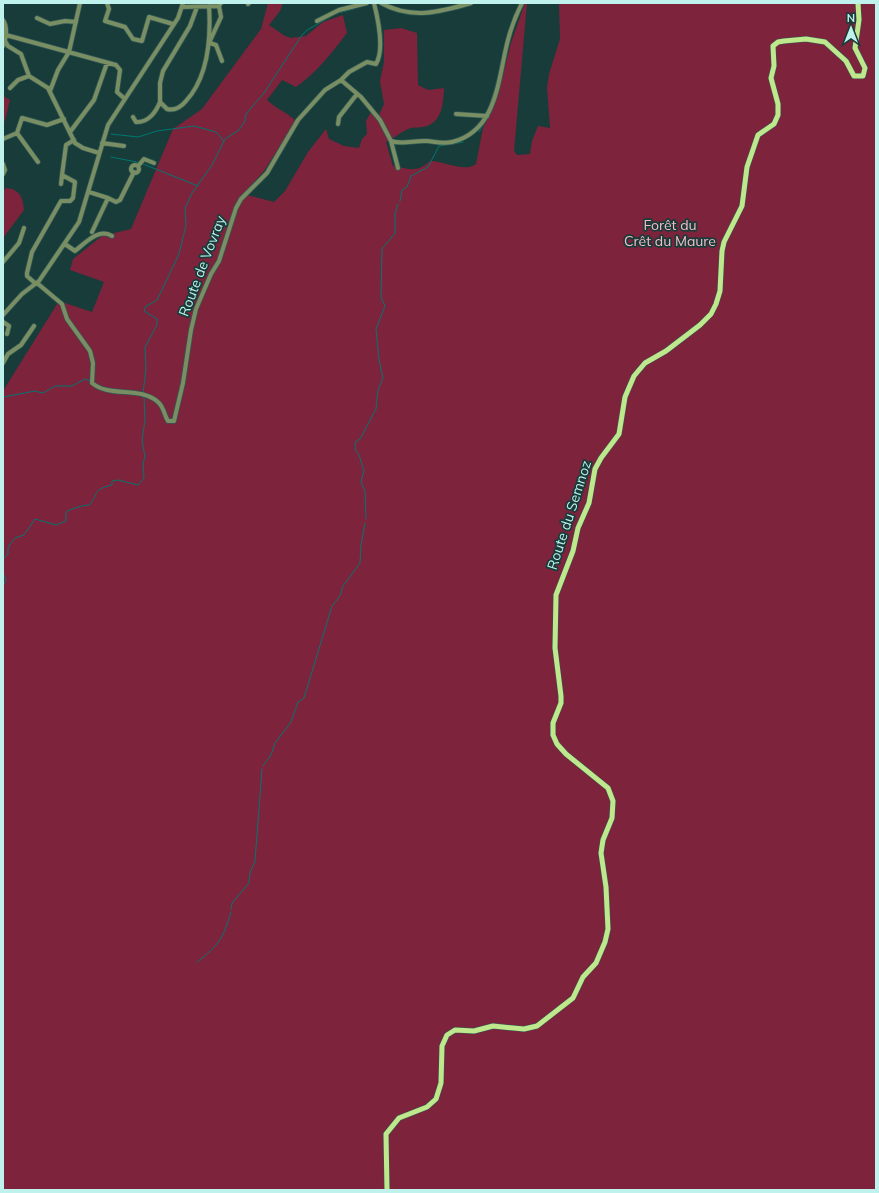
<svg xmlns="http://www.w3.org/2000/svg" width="879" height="1193" font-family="Mulish,sans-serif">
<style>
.green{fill:#7e233c}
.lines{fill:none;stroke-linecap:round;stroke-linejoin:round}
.stream{stroke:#017670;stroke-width:1}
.minor-casing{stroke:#325956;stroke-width:5.5}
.major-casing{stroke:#325956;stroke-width:6}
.minor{stroke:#7a8e63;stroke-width:4}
.major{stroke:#bfe78c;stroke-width:5}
.labels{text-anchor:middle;stroke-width:3.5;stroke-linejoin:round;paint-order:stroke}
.park-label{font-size:14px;fill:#f9bcc6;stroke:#173c39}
.street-label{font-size:14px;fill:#bff2ed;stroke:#173c39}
</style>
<rect width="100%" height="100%" fill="#173c39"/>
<path class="green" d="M 268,3 L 283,3 L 280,11 L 269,25 L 285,36 L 291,38 L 306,36 L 323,22 L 343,15 L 347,33 C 330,55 318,71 296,87 L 282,80 L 267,100 C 276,109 287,112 296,121 L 264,171 L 243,194 L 274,202 L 285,191 L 308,152 L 326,129 L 329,139 L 344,146 L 359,148 L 362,139 L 367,134 L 366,121 L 371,112 L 379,115 L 384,104 L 380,81 L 384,62 L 384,30 L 401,28 L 417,33 L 418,85 L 428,90 L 444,88 C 443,102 443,120 427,126 C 422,128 416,127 411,128 C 405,129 393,139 386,142 L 393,166 C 409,169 417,173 430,161 C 444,161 465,173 476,164 L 483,128 L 493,107 L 499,90 L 511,43 L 525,3 L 527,3 L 514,151 L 517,155 L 530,154 L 532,141 L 538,126 L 550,128 L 547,87 L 549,74 L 560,39 L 559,3 L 876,3 L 876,1190 L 3,1190 L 3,391 L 59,301 L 92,312 L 104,282 L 70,270 L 73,259 L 102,236 L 131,229 L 173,129 L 202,109 L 210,98 L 261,29 Z
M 3,96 L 10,100 L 3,128 Z
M 6,188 C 20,189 23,198 24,210 L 3,238 L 3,191 Z"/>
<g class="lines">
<path class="stream" d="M 338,13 L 354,9
M 479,132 L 492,111
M 111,134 L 138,137 L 157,131 L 194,126 L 216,132 L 224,141
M 453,144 L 463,142
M 111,157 L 137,162
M 143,164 L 198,186
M 400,201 L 402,190 L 407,187 L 411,176 L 428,167 L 439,146 L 446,145
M 143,393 L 146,369 L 145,347 L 157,325 L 157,319 L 144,311 L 145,307 L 157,300 L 179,254 L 186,225 L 185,208 L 192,193 L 212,165 L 225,139 L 239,130 L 245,121 L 246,114 L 264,93 L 302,35 L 307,30 L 330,17
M 3,397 L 35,391 L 43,393 L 55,386 L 72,386 L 85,379 L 90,381
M 366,519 L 365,491 L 361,482 L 364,471 L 359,455 L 355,449 L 356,441 L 360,439 L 376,409 L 378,390 L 383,378 L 379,360 L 376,329 L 385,306 L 381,297 L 382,249 L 395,233 L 395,214 L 398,204
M 3,559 L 8,554 L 8,547 L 15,538 L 24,535 L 35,519 L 56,525 L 66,521 L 66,512 C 70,509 84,505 89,505 C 100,493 91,490 112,485 L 112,481 L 118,480 L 138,485 L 144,478 L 143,463 L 145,457 L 142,440 L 145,420 L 144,396
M 3,573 L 6,579 L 3,586
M 263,766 L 271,755 L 275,743 L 291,722 L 298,702 L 304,698 L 332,606 L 340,596 L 343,586 L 360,563 L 361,545 L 365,523
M 231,909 L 232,903 L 249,883 L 250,873 L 255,861 L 262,769
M 197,962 C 219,945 223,939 231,912"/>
<defs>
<path id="minor" d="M 107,3 L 109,9 L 105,21 L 125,27 L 133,39 L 142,41 L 149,17 L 173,24
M 381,3 C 412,20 440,12 471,3
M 248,4 L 249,3
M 182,7 L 219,6 L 221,3
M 197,7 L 190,26 L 163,71 L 160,83 L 160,102 L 167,109 C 175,111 181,107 186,101 C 208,77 211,37 209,6
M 37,18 L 50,24 L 65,21 L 76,22
M 3,20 C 8,27 6,39 3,46
M 317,21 L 339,10 L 367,3
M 6,35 L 116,65 L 120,70 L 117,92 L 125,99
M 5,41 L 8,46 L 21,54 L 29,76 L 48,88 L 75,143 L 83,148 L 99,153
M 209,43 L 221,17 L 219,6
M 210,43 L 216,45 L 222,61
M 341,80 L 349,72 L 367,62 L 376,64 C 385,49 378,19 374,3
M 10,88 L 18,80 L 29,76
M 50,91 L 58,70 L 69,52 L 80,3
M 456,114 L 487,116
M 133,117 L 136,122 C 148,123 156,112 160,102
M 338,124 L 339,117 L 357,94
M 70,132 L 94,100 L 107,63
M 17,133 L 22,118 L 47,125 L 64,119
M 17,133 L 38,162
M 3,139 L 17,133
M 391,141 L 398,168
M 102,143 L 124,146
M 3,164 L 5,170 L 3,174
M131 169a4 4 0 1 1 8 0a4 4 0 1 1-8 0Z
M 138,166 L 144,159 L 154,163
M 61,184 L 62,175
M 89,192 L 108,198 L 92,232
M 108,198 L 116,202 L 120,200 L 134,172
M 65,244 L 75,251 C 84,244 99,227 112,236
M 3,262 L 19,243 L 24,228
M 37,283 L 62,304 L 67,319 L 90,351 L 93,363 L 92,383 C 110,398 140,386 158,402 C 164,407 164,415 168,421 L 174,421 L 183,383 L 191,330 L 196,309 L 211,274 L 219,261 L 236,208 L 241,199 L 267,173 L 298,120 L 325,90 L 341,80 L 361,97 L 380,120 L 391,141 C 403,145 415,140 427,141 C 436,142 443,144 452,142 C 498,131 498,77 508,40 C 511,28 516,15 522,3
M 36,284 L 27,276 L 27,273 L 32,252 L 61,201 L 70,201 L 73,198 L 75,182 L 62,175 L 66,145 L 74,140
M 3,315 L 22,294 L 39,281 L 79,222 L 108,125 L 178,18 L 183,3
M 3,322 L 9,326 L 7,334
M 3,363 L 8,354 L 21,345 L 34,326"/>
<path id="major" d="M 387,1190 L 386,1134 L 399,1118 L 427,1107 L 436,1099 L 441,1083 L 442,1046 L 447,1035 L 455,1030 L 474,1031 L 493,1026 L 524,1029 L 537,1026 L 573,998 L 583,977 L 596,963 L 605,942 L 608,929 L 606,887 L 601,853 L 603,840 L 612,818 L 613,801 L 608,788 L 566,754 L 557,744 L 553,735 L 553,723 L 561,703 L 561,696 L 555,648 L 556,595 L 573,551 L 578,528 L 589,503 L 595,469 L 601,458 L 619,434 L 625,397 L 634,376 L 645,363 L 666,351 L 700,325 L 711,314 L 716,304 L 720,291 L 722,251 L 724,242 L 742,206 L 747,167 L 758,135 L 774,124 L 778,115 L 778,104 L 771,78 L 774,66 L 773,46 L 778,42 L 784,41 L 806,39 L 825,42 L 846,61 L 854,76 L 863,76 L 865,68 L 855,48 L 859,20 L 858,3"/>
</defs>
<use href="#minor" class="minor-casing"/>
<use href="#major" class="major-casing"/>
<use href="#minor" class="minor"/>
<use href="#major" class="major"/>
</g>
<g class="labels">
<g class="park-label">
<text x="670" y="230">Forêt du<tspan x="670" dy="16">Crêt du Maure</tspan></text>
</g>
<g class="street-label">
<text transform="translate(202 266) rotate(-69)" y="5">Route de Vovray</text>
<text transform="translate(569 515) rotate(-72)" y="5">Route du Semnoz</text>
</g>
</g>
<rect width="879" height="1193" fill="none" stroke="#bff2ed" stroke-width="8"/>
<g transform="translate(851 28)" stroke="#173c39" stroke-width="3" paint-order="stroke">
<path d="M0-3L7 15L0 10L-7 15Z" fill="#bff2ed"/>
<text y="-6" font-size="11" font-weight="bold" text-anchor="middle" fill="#bff2ed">N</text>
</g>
</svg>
